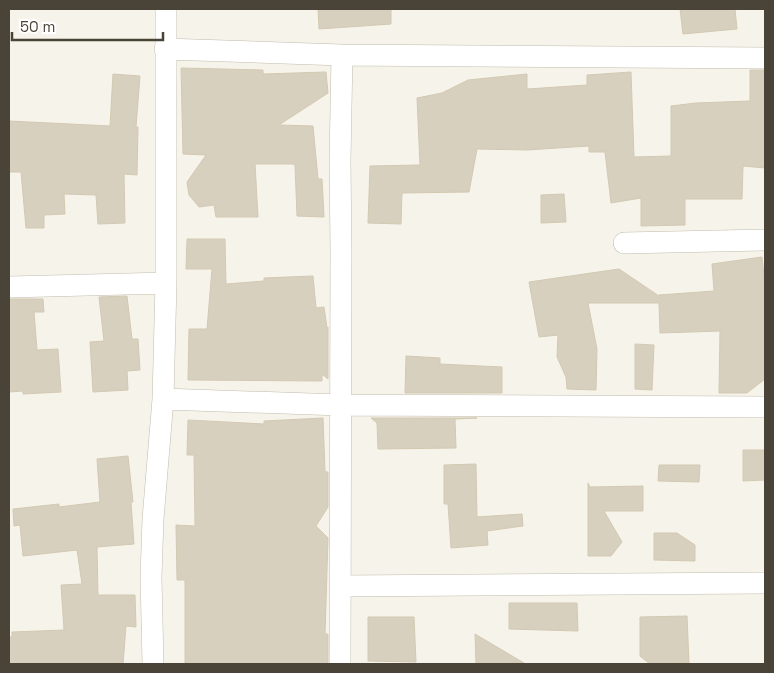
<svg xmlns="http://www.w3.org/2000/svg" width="774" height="673" font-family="'Space Grotesk',sans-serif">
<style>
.building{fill:#d8d0bf;stroke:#d3c9b2}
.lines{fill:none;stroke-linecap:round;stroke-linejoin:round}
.minor-casing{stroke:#c2bcac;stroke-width:22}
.minor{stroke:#fff;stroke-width:21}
</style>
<rect width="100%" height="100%" fill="#f6f3ea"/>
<path class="building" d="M 318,9 L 391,9 L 391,24 L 319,29 Z
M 680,9 L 735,9 L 737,29 L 683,34 Z
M 181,68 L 263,70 L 263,74 L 326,72 L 328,93 L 279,125 L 313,126 L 318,179 L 322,179 L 324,217 L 297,216 L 295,165 L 293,164 L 255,164 L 258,217 L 216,217 L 214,205 L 199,207 L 189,195 L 187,182 L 206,155 L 183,154 Z
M 750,70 L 765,70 L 765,168 L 743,166 L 742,199 L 685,199 L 685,225 L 641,226 L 641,198 L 611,203 L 605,152 L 589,152 L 589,146 L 527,150 L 477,149 L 469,192 L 402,193 L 401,224 L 368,223 L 370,166 L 420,165 L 417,98 L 442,93 L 468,80 L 527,74 L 527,89 L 587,85 L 587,75 L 631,72 L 634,157 L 671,156 L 671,106 L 696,103 L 750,101 Z
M 113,74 L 140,76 L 136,127 L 138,127 L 137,175 L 124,174 L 125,223 L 98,224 L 96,195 L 64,194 L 65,214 L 44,215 L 44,228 L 26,228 L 21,172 L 9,172 L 9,121 L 110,126 Z
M 564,194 L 566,222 L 541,223 L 541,195 Z
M 187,239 L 225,239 L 226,284 L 264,281 L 264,278 L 313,276 L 316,308 L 324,307 L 327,328 L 328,327 L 328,379 L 322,374 L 322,381 L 188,380 L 189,329 L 207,329 L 212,269 L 186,269 Z
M 762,257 L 765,284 L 765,379 L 747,393 L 719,393 L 720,331 L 660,333 L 659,303 L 588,303 L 597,349 L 596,390 L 567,389 L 566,377 L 557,357 L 558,335 L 539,337 L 529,282 L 619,269 L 659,296 L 659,295 L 714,291 L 712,264 Z
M 127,296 L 132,339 L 138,339 L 140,370 L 127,371 L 128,390 L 93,392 L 90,342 L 104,341 L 99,297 Z
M 9,299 L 43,299 L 44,312 L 34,312 L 37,350 L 58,349 L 61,392 L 23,394 L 23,391 L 9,392 Z
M 635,344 L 654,345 L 652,390 L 635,389 Z
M 406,356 L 440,358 L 440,364 L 502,367 L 502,393 L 405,393 Z
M 323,418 L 325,472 L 328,472 L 328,507 L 316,526 L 328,538 L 325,634 L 328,634 L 328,664 L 185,664 L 185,580 L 177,580 L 176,525 L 195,526 L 194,455 L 187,455 L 188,420 L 264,424 L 264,421 Z
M 371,418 L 477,418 L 455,419 L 456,448 L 378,449 L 377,423 Z
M 743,450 L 765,450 L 765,480 L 743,481 Z
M 128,456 L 133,502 L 131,502 L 134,544 L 97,547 L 98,595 L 135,595 L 136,627 L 126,626 L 123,664 L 9,664 L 9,637 L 12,637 L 12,632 L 64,630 L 61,585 L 82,584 L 77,550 L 23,556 L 20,525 L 14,526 L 13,509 L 59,504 L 59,507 L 100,502 L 97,459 Z
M 476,464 L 477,517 L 522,514 L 523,526 L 487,531 L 488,545 L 451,548 L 448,504 L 444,504 L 444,465 Z
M 659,465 L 700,465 L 699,482 L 658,481 Z
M 588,483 L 590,487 L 643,486 L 643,511 L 604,511 L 622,542 L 611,556 L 588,556 Z
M 654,533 L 677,533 L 695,545 L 695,561 L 654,560 Z
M 509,603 L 577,603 L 578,631 L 509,629 Z
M 687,616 L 689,663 L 650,664 L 640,656 L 640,617 Z
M 368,617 L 414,617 L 416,662 L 368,661 Z
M 475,634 L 524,663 L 476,664 Z"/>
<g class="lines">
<defs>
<path id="minor" d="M 165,49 L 342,55 L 765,58
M 624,243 L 765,240
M 9,287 L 166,283
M 163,399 L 341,405 L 765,407
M 341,586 L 765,583
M 153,664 L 151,577 L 153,519 L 163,399 L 166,283 L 166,9
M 340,664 L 341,250 L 340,161 L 342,55"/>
</defs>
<use href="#minor" class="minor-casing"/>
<use href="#minor" class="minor"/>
</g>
<rect width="774" height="673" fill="none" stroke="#4a4438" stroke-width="20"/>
<path d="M12 32v8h151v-8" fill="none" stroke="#4a4438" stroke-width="2.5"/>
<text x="20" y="32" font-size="15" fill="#4a4438" stroke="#ffffff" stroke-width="4" paint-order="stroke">50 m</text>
</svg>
